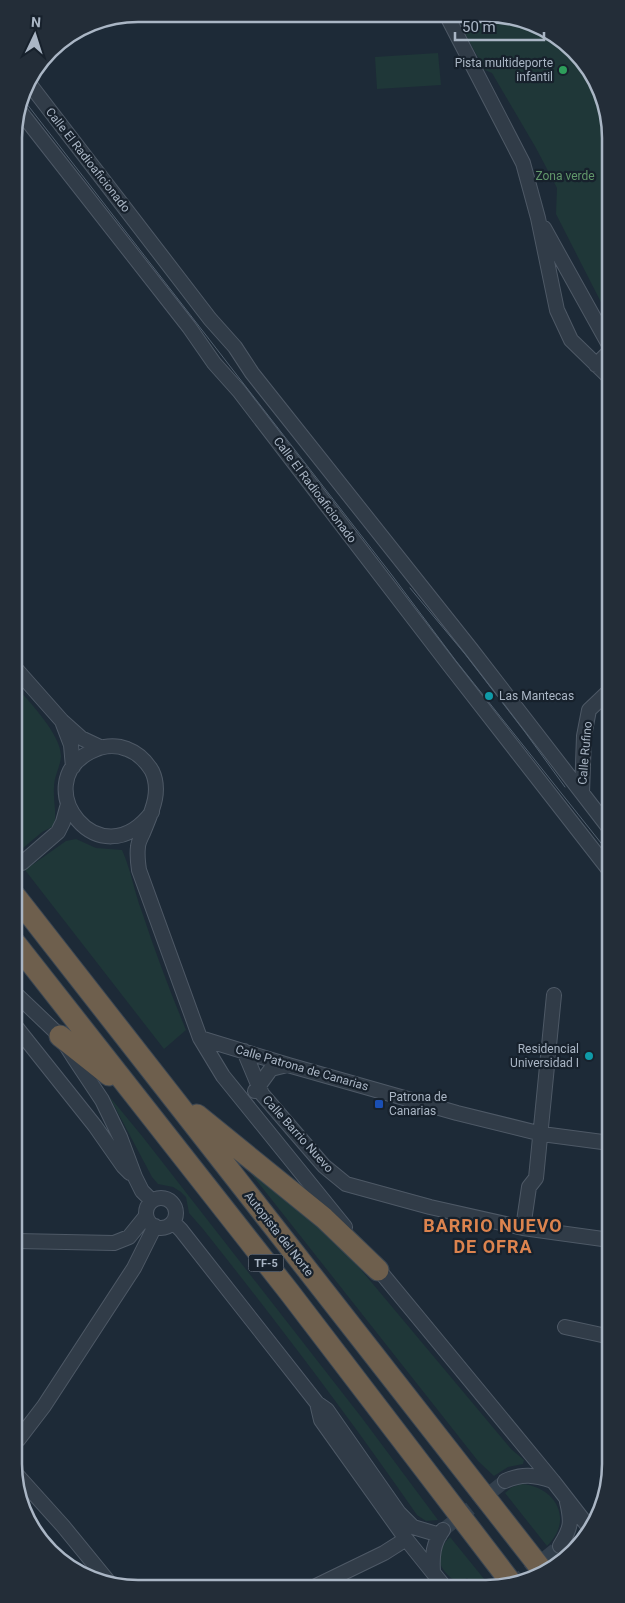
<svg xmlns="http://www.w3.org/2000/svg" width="625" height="1603" font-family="Roboto,sans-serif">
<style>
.green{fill:#1f3738}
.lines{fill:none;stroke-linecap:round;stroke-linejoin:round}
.minor-tunnel{stroke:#323f4c;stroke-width:14;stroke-dasharray:14 7;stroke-linecap:butt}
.minor-casing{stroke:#4e5966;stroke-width:16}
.highway-casing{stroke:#3b4652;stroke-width:23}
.minor{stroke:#313c48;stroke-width:14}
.highway{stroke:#6e5f4d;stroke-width:21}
.tram{stroke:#52606f;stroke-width:1}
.leisure-dot{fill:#2e9e5b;stroke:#17212c;stroke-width:2}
.culture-dot{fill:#0f9aa8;stroke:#17212c;stroke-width:2}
.transit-dot{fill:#1a4fb4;stroke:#17212c;stroke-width:2}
.labels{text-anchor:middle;stroke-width:4.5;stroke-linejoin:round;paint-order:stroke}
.shield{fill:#17212c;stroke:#7e8997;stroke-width:1}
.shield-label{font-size:11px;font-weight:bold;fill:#aab6c5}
.poi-label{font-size:12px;fill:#aab6c5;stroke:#17212c;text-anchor:end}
.street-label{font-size:12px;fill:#aab6c5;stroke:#17212c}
.park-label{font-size:12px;fill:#61976a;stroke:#17212c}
.district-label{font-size:18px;font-weight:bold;letter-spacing:1px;fill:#dc834e;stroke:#17212c}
.rim{fill:none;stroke:#aab6c5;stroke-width:2.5}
</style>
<rect width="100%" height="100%" fill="#1d2a37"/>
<path class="green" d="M 462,16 L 511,16 L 575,50 L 607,106 L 608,316 L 556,214 L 557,188 L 536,148 L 492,73 L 485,70 L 462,28 L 464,19 Z
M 438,53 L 441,85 L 377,89 L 375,57 Z
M 16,687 C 30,702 62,736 61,757 C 60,767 54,777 54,787 C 53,801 57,812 54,826 L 42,832 L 16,854 Z
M 76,839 L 96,848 L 122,850 C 131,870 134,891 142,912 C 155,952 170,991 186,1030 L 164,1049 L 25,870 L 66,841 Z
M 109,1096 L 142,1136 L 362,1418 L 438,1520 L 426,1521 L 417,1515 C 349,1417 277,1322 203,1229 L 189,1213 L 186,1197 L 181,1192 L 173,1187 L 158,1184 L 152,1177 Z
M 246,1167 L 298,1207 L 352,1259 L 511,1449 L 524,1460 L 523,1464 L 508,1467 L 494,1476 L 478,1461 Z
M 522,1484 C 556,1487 574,1520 547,1546 L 505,1493 L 512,1487 Z
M 450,1537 L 489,1585 L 473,1585 L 467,1578 L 459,1584 C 439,1570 431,1556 450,1537 Z"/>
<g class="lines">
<path class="minor-tunnel" d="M 443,1530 L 505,1481
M 512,1585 L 560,1546"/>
<defs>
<path id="minor" d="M 447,16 L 523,163 L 538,218 L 557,310 L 571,340 L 608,376
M 28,82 L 210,319 L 235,347 L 252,373 L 471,649 L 609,828
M 19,110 L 189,327 L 214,363 L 239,391 L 450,666 L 609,870
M 544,228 L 608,343
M 596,365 L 608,353
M 16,669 L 62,721 L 81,738 L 100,747
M 63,724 L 71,745 L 73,767
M 582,793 L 584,736 L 589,710 L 609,691
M 152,812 C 100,881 27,785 90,752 C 101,746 115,744 127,749 C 138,753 146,761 152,771 C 162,792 151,813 143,833 C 141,837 138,843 138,847 C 137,854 138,863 139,870 L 200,1038 L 223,1076 L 345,1227
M 22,863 L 58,832 L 63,822 L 68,804
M 17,995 L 60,1036 L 74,1058 L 102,1100 L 120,1137 L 135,1177 L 142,1191 L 152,1201
M 17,1028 L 95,1126 L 123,1166 L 130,1173
M 200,1038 L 288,1065 L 457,1113 L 542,1134 L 610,1143
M 244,1051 L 262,1094 L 324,1166 L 346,1184 L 430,1207 L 523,1228 L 610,1240
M 255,1091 L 271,1069 L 287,1065
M146 1213a15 15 0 1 1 30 0a15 15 0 1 1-30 0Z
M 173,1222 L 181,1230 L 317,1403 L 327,1410 L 399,1513 L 413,1527 L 440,1535
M 523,1228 L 529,1187 L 536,1178 L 554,995
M 17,1241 L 114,1243 L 129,1237 L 146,1216
M 374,1264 L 553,1481 L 591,1530
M 565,1327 L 611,1337
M 317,1403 L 321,1420 L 406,1539 L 443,1585
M 18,1440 L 44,1406 L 134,1268 L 155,1226
M 18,1476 L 63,1526 L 112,1586
M 505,1481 C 523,1473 534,1475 553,1481
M 560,1546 C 571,1528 572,1523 567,1502
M 433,1572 C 432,1556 433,1543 443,1530
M 316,1586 L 384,1553 L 406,1539"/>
<path id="highway" d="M 16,897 L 542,1570
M 16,944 L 290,1293 L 513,1585
M 60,1036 L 109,1075
M 197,1115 L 324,1218 L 378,1270"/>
</defs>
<use href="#minor" class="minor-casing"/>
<use href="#highway" class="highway-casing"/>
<use href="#minor" class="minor"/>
<use href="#highway" class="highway"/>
<path class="tram" d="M 23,99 L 391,574 L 456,661 L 609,853
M 410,588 L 465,654 L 525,732 L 565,787"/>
</g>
<circle class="leisure-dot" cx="563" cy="70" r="5"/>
<g class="culture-dot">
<circle cx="489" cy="696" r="5"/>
<circle cx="589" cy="1056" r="5"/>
</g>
<rect class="transit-dot" x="374" y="1099" width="10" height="10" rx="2.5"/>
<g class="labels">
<rect class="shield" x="248.5" y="1254.5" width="35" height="17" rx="4"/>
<g class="shield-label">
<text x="266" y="1267">TF-5</text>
</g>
<g class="poi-label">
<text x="553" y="67">Pista multideporte<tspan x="553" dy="14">infantil</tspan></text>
<text x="499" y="700" text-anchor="start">Las Mantecas</text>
<text x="579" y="1053">Residencial<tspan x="579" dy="14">Universidad I</tspan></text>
<text x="389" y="1101" text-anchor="start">Patrona de<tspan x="389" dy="14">Canarias</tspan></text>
</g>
<g class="street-label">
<text transform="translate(88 160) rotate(52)" y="4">Calle El Radioaficionado</text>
<text transform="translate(315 490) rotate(53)" y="4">Calle El Radioaficionado</text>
<text transform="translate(585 753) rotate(-85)" y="4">Calle Rufino</text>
<text transform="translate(302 1068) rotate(16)" y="4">Calle Patrona de Canarias</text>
<text transform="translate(298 1134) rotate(48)" y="4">Calle Barrio Nuevo</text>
<text transform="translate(279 1234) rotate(52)" y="4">Autopista del Norte</text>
</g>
<g class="park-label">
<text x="565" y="180">Zona verde</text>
</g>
<g class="district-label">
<text x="493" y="1232">BARRIO NUEVO<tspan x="493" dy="21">DE OFRA</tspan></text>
</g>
</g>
<path d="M0 0H625V1603H0ZM138 22H486A116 116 0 0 1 602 138V1464A116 116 0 0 1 486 1580H138A116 116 0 0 1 22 1464V138A116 116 0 0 1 138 22Z" fill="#232d38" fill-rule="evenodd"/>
<path class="rim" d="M138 22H486A116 116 0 0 1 602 138V1464A116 116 0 0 1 486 1580H138A116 116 0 0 1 22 1464V138A116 116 0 0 1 138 22Z"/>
<g transform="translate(35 35) rotate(4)" stroke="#17212c" stroke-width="4" paint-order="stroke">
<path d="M0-4L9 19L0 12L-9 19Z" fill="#aab6c5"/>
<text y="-8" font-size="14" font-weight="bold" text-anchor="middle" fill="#aab6c5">N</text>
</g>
<path d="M455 32v8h89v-8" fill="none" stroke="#aab6c5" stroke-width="2.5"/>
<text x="462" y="32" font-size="15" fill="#aab6c5" stroke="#17212c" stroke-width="4" paint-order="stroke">50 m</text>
</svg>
